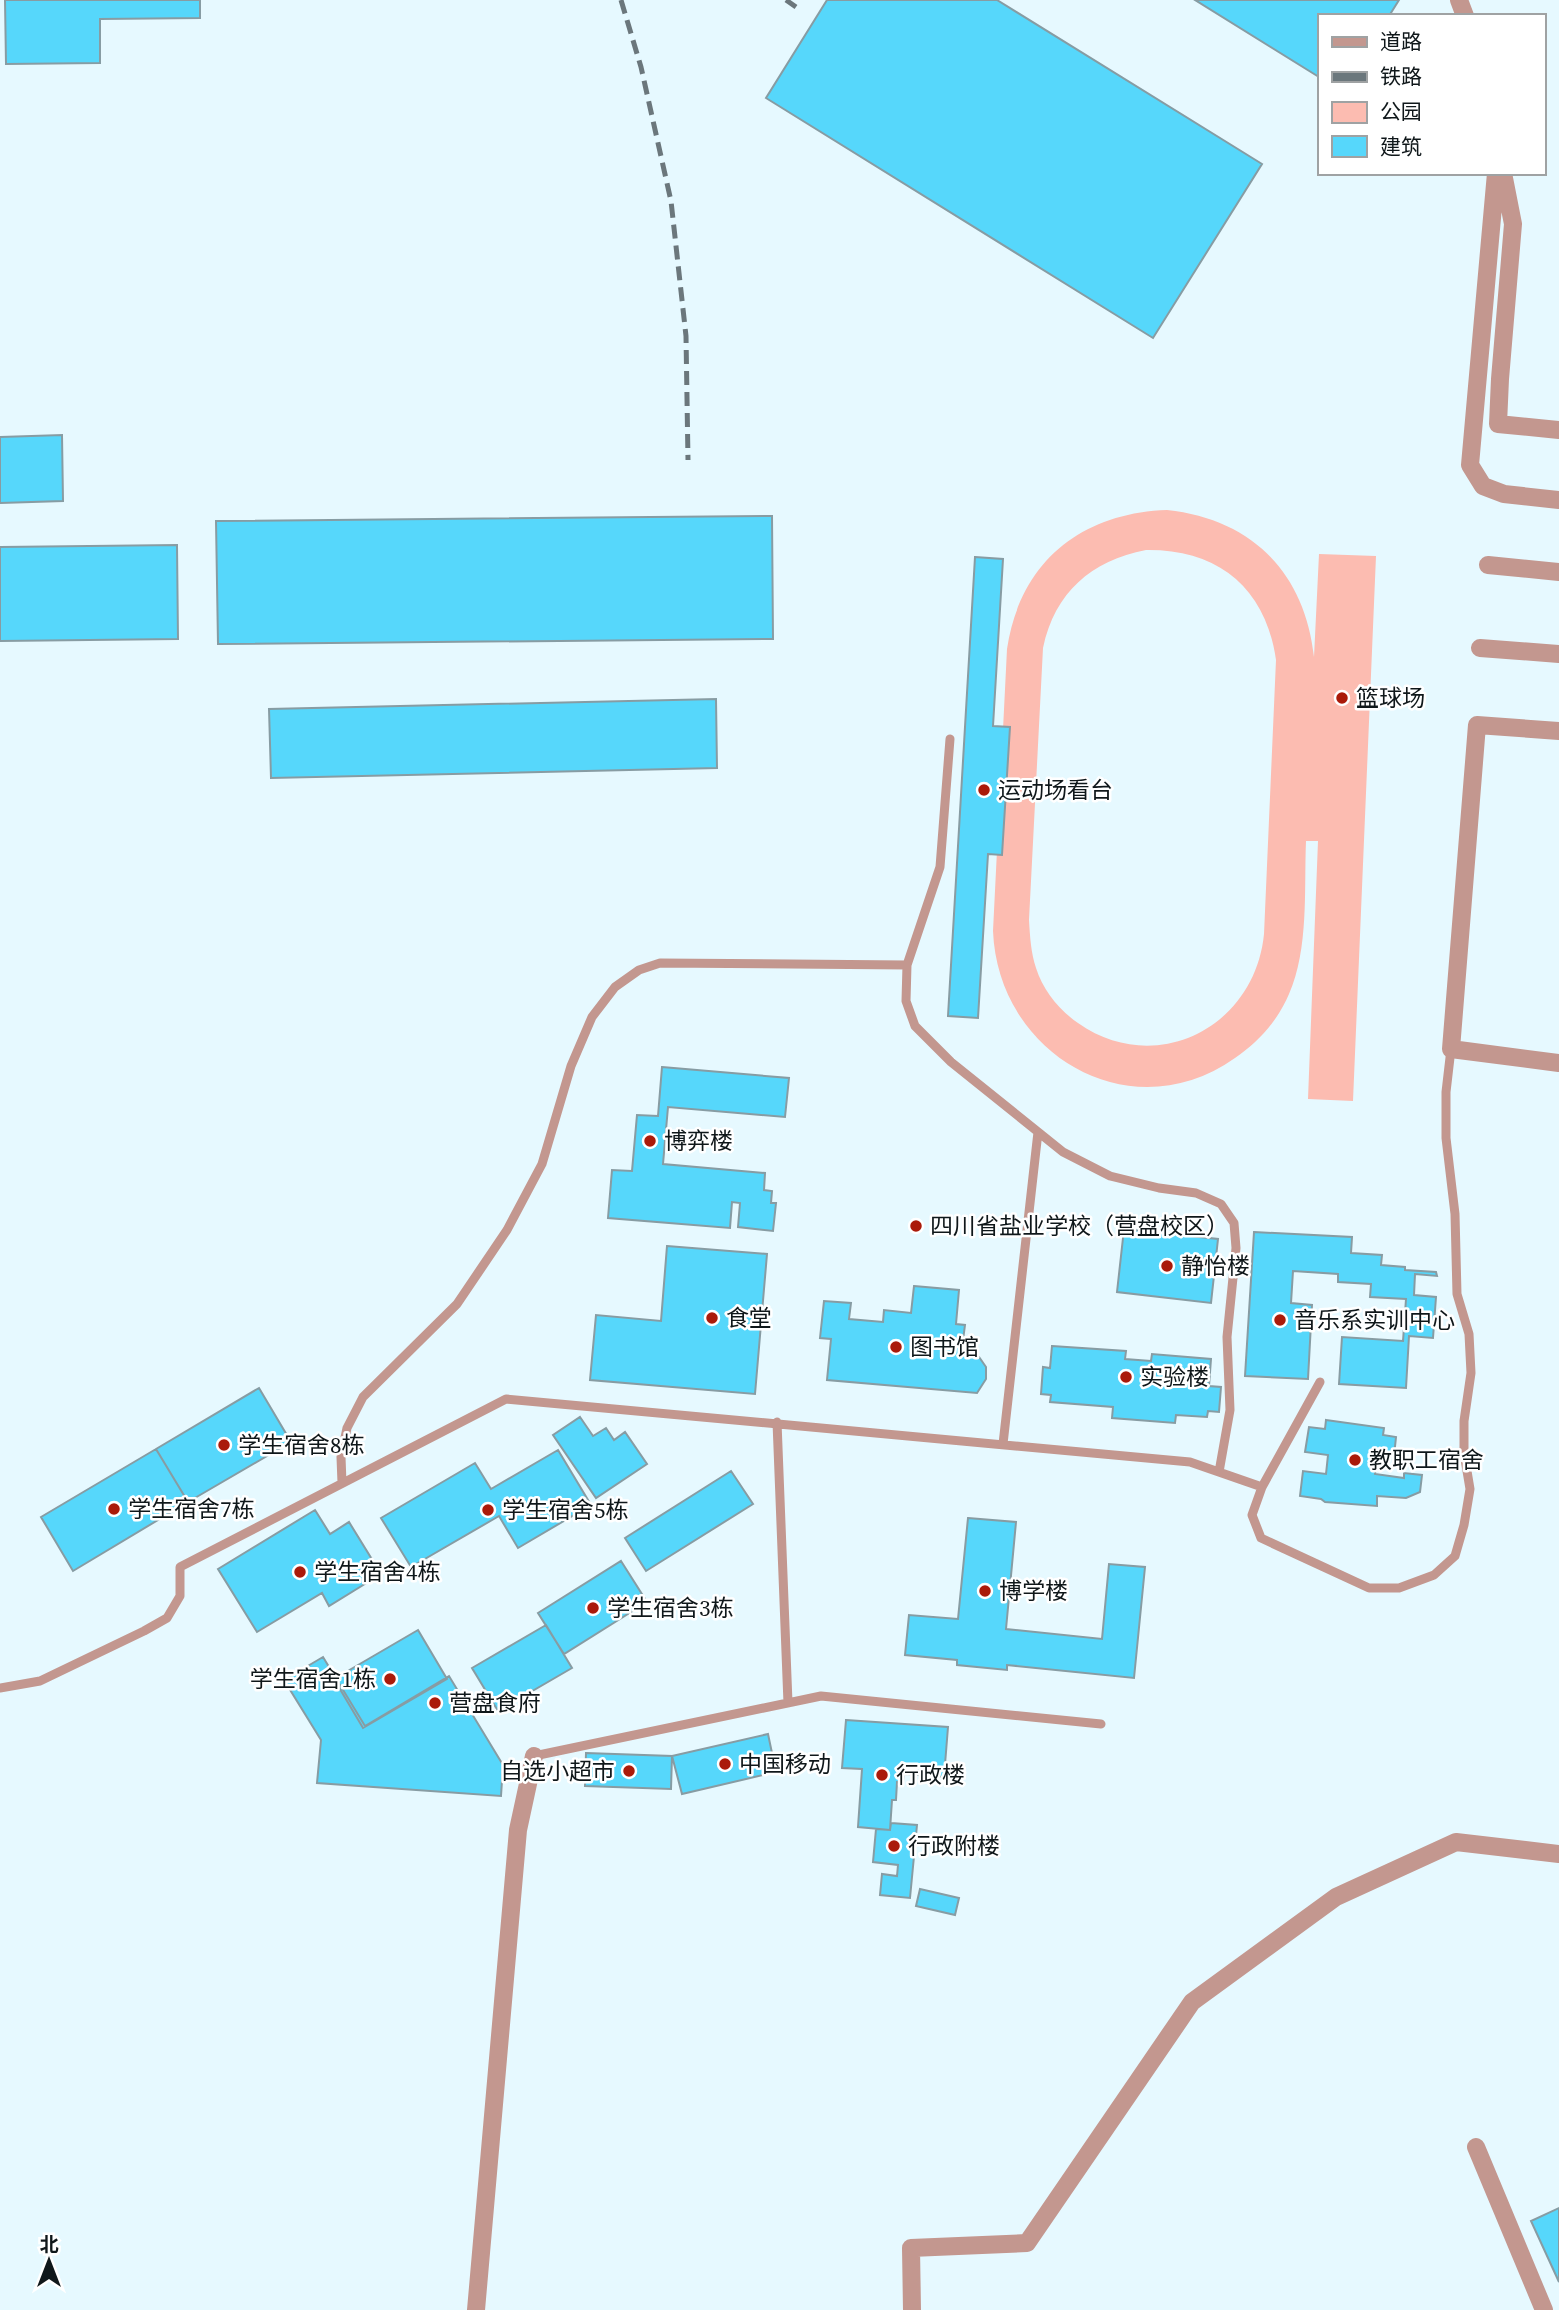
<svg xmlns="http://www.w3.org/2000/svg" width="1559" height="2310" font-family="'Source Serif 4','Noto Sans SC',serif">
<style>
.green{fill:#fcbcb1;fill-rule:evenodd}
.building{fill:#56d7fb;stroke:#879ca3;stroke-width:2}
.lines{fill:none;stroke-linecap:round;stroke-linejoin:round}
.service{stroke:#c3978f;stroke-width:9}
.minor{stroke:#c3978f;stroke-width:18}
.rail{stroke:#6b777c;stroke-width:5;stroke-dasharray:14 7;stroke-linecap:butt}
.poi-dot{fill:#aa1a0a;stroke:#fff;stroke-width:2.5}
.labels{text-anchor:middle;stroke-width:5;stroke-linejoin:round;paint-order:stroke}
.poi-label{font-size:23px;fill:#0f171a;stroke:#fff;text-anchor:start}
</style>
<rect width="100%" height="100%" fill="#e6f9ff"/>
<path class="green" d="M 1167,510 C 1252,519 1305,573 1314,657 L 1319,554 L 1376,556 L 1353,1101 L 1308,1099 L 1318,841 L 1306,841 C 1304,889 1309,949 1289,994 C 1278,1020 1259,1042 1235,1058 C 1131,1132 998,1055 993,931 L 1007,649 C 1020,562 1081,513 1167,510 ZM 1146,550 C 1218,549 1266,588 1276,660 L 1264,934 C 1255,1027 1156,1078 1078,1023 C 1059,1010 1043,990 1036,968 C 1031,953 1030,937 1029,920 L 1043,648 C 1055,592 1091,561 1146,550 Z"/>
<path class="building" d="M 5,0 L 200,0 L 200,18 L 100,19 L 100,63 L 6,64 Z
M 827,0 L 997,0 L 1262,164 L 1153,338 L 766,98 Z
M 1195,0 L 1399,0 L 1389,16 L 1319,16 L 1319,77 Z
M 62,435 L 63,501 L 0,503 L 0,437 Z
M 772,516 L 773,639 L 218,644 L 216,521 Z
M 177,545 L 178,639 L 0,641 L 0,547 Z
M 975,557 L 1003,559 L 993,726 L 1010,727 L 1002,855 L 988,854 L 978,1018 L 948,1016 Z
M 716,699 L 717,768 L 271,778 L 269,709 Z
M 662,1067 L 789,1078 L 785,1117 L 668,1107 L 663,1164 L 765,1173 L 764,1190 L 772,1191 L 771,1203 L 776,1203 L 773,1231 L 738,1227 L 740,1203 L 732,1202 L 730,1228 L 608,1218 L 612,1170 L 632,1171 L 637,1115 L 658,1116 Z
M 1124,1229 L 1218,1239 L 1211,1303 L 1117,1292 Z
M 1254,1232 L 1352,1237 L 1351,1253 L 1382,1255 L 1381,1265 L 1405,1267 L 1405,1270 L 1436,1272 L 1437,1276 L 1415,1274 L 1414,1295 L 1436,1297 L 1433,1338 L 1409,1336 L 1406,1388 L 1339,1384 L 1342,1337 L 1403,1341 L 1406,1299 L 1370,1297 L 1371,1284 L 1338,1282 L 1338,1274 L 1293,1271 L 1291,1303 L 1312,1305 L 1308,1379 L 1245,1376 Z
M 667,1246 L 767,1254 L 755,1394 L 590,1380 L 596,1315 L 661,1321 Z
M 914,1286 L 959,1290 L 956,1324 L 965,1325 L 961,1355 L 979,1357 L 986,1367 L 986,1379 L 977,1393 L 827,1380 L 831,1339 L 820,1338 L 824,1301 L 851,1303 L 849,1319 L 883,1322 L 884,1310 L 911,1313 Z
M 1052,1346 L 1126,1351 L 1125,1359 L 1151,1361 L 1152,1354 L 1211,1359 L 1209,1386 L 1221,1387 L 1219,1412 L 1208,1411 L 1207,1417 L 1176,1415 L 1175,1423 L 1112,1418 L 1113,1407 L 1050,1402 L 1051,1395 L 1041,1394 L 1043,1367 L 1050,1368 Z
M 259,1388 L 291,1442 L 188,1502 L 156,1449 Z
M 580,1417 L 593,1436 L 606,1428 L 614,1440 L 625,1432 L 647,1464 L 596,1498 L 553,1435 Z
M 1326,1420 L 1384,1428 L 1383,1435 L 1396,1437 L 1394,1456 L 1383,1454 L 1381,1466 L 1376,1465 L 1375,1474 L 1404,1478 L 1404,1473 L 1422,1475 L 1420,1492 L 1406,1498 L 1377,1496 L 1377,1506 L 1325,1502 L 1321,1499 L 1300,1496 L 1303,1471 L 1326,1474 L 1328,1455 L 1305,1452 L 1309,1427 L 1325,1429 Z
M 156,1449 L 188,1502 L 73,1571 L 41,1517 Z
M 558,1450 L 591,1505 L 518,1548 L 499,1516 L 411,1567 L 381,1518 L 475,1463 L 491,1489 Z
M 731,1471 L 753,1504 L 646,1571 L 625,1538 Z
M 315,1510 L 330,1534 L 349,1522 L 381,1574 L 329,1606 L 322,1593 L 257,1632 L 218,1569 Z
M 968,1518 L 1016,1522 L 1006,1629 L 1102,1639 L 1109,1564 L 1145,1567 L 1134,1678 L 1007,1665 L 1007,1670 L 957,1665 L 957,1660 L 905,1655 L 909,1615 L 958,1619 Z
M 621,1561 L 647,1602 L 564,1654 L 538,1613 Z
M 546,1625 L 572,1668 L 498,1711 L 472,1668 Z
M 418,1630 L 447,1679 L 363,1728 L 334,1679 Z
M 323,1657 L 365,1726 L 449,1676 L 503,1765 L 501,1796 L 317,1783 L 321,1740 L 284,1680 Z
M 846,1720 L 948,1727 L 944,1777 L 904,1774 L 903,1782 L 897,1782 L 896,1800 L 892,1800 L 890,1830 L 858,1827 L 862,1769 L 842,1768 Z
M 768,1734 L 776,1772 L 682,1794 L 672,1756 Z
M 586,1753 L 672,1756 L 671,1789 L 585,1786 Z
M 891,1823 L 917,1825 L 910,1898 L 880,1895 L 882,1874 L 897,1876 L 898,1865 L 873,1862 L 876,1829 L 890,1830 Z
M 920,1889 L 959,1898 L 955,1915 L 916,1906 Z
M 1559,2208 L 1559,2282 L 1531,2221 Z"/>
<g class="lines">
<path class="service" d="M 950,739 L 940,867 L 907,965 L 906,1001 L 915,1026 L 951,1062 L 1063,1152 L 1110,1176 L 1159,1188 L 1196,1193 L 1221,1204 L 1234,1223 L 1236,1248 L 1227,1337 L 1230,1410 L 1219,1472
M 777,1422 L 788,1703
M 1003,1444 L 1038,1132
M 342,1483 L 341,1457 L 347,1428 L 363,1397 L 457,1304 L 507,1230 L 542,1164 L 571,1066 L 592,1017 L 615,987 L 639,970 L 660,963 L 907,965
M 1262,1487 L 1320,1382
M 0,1688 L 40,1681 L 144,1631 L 167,1618 L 180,1596 L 180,1567 L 506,1399 L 1190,1462 L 1262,1487 L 1252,1515 L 1261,1538 L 1369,1588 L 1399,1588 L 1434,1575 L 1455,1556 L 1464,1525 L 1470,1489 L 1464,1453 L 1464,1421 L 1471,1373 L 1469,1334 L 1457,1294 L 1455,1214 L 1446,1138 L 1446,1092 L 1451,1049
M 534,1756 L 821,1696 L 1101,1724"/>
<path class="minor" d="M 1459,0 L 1465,16
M 1496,173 L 1470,465 L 1483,486 L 1504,494 L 1559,500
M 1503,173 L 1513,224 L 1500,379 L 1498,424 L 1559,430
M 1488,565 L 1559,572
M 1480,648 L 1559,654
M 1559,731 L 1477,725 L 1451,1049 L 1559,1063
M 1476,2147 L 1544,2310
M 476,2310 L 518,1830 L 534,1756
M 912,2310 L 911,2248 L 1027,2243 L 1192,2002 L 1336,1897 L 1456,1842 L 1559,1854"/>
<path class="rail" d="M 621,0 L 641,67 L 671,201 L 686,336 L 688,460
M 786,0 L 796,7"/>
</g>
<g class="poi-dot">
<circle cx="1342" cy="698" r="7"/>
<circle cx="984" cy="790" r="7"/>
<circle cx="650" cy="1141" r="7"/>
<circle cx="916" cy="1226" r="7"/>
<circle cx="1167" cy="1266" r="7"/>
<circle cx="712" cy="1318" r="7"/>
<circle cx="1280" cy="1320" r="7"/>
<circle cx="896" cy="1347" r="7"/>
<circle cx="1126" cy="1377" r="7"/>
<circle cx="224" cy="1445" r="7"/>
<circle cx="1355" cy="1460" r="7"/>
<circle cx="114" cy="1509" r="7"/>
<circle cx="488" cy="1510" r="7"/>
<circle cx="300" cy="1572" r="7"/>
<circle cx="985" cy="1591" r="7"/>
<circle cx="593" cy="1608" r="7"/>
<circle cx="390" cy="1679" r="7"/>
<circle cx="435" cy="1703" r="7"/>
<circle cx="725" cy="1764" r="7"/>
<circle cx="629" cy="1771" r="7"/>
<circle cx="882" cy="1775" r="7"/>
<circle cx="894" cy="1846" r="7"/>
</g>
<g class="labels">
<g class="poi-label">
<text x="1356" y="706">篮球场</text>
<text x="998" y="798">运动场看台</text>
<text x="664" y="1149">博弈楼</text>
<text x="930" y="1234">四川省盐业学校（营盘校区）</text>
<text x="1181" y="1274">静怡楼</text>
<text x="726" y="1326">食堂</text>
<text x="1294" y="1328">音乐系实训中心</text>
<text x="910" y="1355">图书馆</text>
<text x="1140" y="1385">实验楼</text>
<text x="238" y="1453">学生宿舍8栋</text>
<text x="1369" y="1468">教职工宿舍</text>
<text x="128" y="1517">学生宿舍7栋</text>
<text x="502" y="1518">学生宿舍5栋</text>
<text x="314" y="1580">学生宿舍4栋</text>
<text x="999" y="1599">博学楼</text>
<text x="607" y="1616">学生宿舍3栋</text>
<text x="376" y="1687" text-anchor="end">学生宿舍1栋</text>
<text x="449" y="1711">营盘食府</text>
<text x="739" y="1772">中国移动</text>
<text x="615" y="1779" text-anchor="end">自选小超市</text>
<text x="896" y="1783">行政楼</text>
<text x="908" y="1854">行政附楼</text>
</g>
</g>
<rect x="1318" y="14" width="228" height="161" fill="#ffffff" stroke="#9fa2a3" stroke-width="2"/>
<rect x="1332" y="37" width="35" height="10" fill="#c3978f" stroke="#9fa2a3" stroke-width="2"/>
<text x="1380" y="49" font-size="21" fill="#0f171a">道路</text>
<rect x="1332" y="72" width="35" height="10" fill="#6b777c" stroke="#9fa2a3" stroke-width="2"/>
<text x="1380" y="84" font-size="21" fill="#0f171a">铁路</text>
<rect x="1332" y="102" width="35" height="21" fill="#fcbcb1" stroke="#9fa2a3" stroke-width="2"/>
<text x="1380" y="119" font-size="21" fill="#0f171a">公园</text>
<rect x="1332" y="136" width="35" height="21" fill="#56d7fb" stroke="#9fa2a3" stroke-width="2"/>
<text x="1380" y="154" font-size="21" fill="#0f171a">建筑</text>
<g transform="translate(49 2261)" stroke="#ffffff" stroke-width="5" paint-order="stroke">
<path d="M0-5L12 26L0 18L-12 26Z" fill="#0f171a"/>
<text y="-10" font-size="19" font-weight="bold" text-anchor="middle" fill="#0f171a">北</text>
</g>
</svg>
